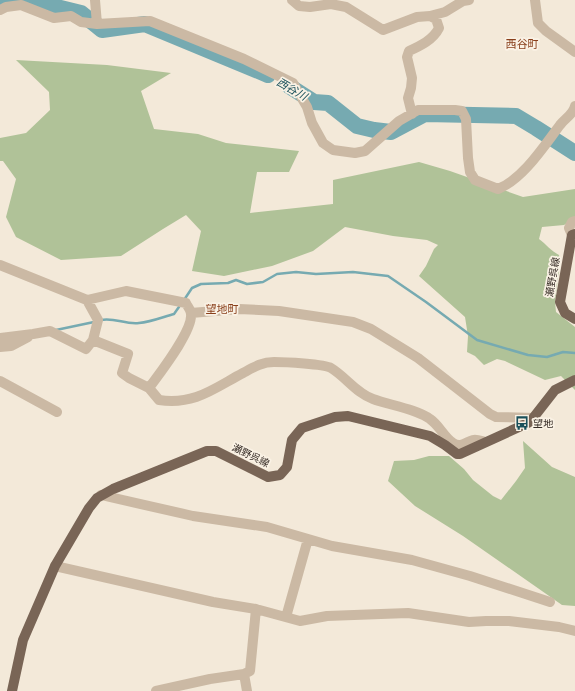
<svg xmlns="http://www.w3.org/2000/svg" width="575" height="691" font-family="Signika,'Noto Sans JP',sans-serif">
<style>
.green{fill:#b0c298}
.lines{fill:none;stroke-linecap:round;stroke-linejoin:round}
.stream{stroke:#76aab1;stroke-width:2.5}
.river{stroke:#76aab1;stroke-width:16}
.minor{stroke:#cbb9a4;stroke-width:10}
.major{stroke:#796556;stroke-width:10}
.labels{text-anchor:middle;stroke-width:3.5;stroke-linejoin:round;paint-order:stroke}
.street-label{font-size:10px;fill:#362c26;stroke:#faf2e5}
.poi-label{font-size:10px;fill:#362c26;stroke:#faf2e5;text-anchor:start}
.neighbourhood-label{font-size:11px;fill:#893f1b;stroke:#faf2e5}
.water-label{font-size:11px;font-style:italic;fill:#1a505a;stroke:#faf2e5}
</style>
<rect width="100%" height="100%" fill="#f3e9d9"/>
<path class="green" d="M 16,60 L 107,65 L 171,73 L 141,91 L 154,129 L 198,134 L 226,143 L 299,151 L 289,172 L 257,172 L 250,213 L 333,204 L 333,180 L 419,162 L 450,171 L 523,197 L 575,189 L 575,218 L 564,225 L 542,227 L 539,239 C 546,244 551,251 559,255 L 560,262 L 555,302 L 556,312 L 575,327 L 575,390 L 561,376 L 545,380 L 505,361 L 497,359 L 484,365 L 475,356 L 467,352 L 468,336 L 465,317 L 419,276 L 426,266 L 434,249 L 438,245 L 427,240 L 393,236 L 345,227 L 313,251 L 272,266 L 224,276 L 192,271 L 201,231 L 186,215 L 163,229 L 121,256 L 61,260 L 16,237 L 6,217 L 16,179 L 3,161 L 0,161 L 0,138 L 26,133 L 50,110 L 49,92 Z
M 523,441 L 552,467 L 575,477 L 575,606 L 562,605 L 463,536 L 415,506 L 388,481 L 394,461 L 414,460 L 429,456 L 449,456 L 464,469 L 473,480 L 493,496 L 501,500 L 516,481 L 525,468 Z"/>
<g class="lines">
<path class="stream" d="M 184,300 L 192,288 L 201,284 L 228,283 L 236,280 L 247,284 L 263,282 L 277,274 L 296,272 L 316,274 L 353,272 L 388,276 L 426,302 L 477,340 L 528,355 L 547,357 L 563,352 L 575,353
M 101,320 C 114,317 126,325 139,323 C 151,322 163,317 174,314 L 181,304
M 56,330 L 94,322"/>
<path class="river" d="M 28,0 L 81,13 L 102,30 L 145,24 L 268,75
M 0,4 L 12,0
M 289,86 L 314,102 L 328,103 L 357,126 L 374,130 L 391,132 L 425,114 L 516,116 L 536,128 L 575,153"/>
<path class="minor" d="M 95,0 L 97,24
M 292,0 L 299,6 L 310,7 L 331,4 L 346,7 L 383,30 L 417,17 L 430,16 L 445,12 L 463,1 L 469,0
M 535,0 L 538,23 L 546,31 L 575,52
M 0,10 L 6,7 L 21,5 L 54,18 L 71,16 L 81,22 L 97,24 L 150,21 L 244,59 L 293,83 L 307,107 L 312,123 L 323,143 L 333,150 L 355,153 L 365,151 L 399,121 L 418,110 L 455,110 L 462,111 L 466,119 L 468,158 L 470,172 L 475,180 L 498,189 C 523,179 544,146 560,125 C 565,118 573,115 575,106
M 412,114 L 408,98 L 411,88 L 412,78 L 407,57 L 409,51 C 420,46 433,40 439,28 L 436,19 L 430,16
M 572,235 L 569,228 L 572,222 L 575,221
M 0,265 L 87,300 L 126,291 L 186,303 C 187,306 191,310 191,314 C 193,331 159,374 149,388
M 191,313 L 239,309 L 279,311 L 353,322 L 371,329 L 418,358 L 490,414 L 496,417 L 534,418
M 0,338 L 33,334 L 50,331 L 86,349 L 93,340 L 98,320 L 87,300
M 93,340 L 128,354 L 122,373 L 129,378 L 149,388 L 159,400 C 195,405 213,389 243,373 C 254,367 262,362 274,362 C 285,362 324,364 331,368 C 346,377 356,393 373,399 C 389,405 416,409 430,419 C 439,425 444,437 453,443 C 461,448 466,442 473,440 C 477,439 481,441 485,442
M 0,347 L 11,346 L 28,337
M 0,381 L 57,412
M 101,495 L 193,516 L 267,527 L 332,546 L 412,560 L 470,576 L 550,602
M 55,566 L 213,602 L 256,609 L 300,621 L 327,616 L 408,613 L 469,622 L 486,621 L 509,621 L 559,627 L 575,631
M 286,617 L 308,539
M 244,674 L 247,691
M 156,691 L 210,679 L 244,674 L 250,671 L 256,609"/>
<path class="major" d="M 575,234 L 572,235 L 560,302 L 565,313 L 575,319
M 12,691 L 23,640 L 55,566 L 89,508 L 97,498 L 113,489 L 207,451 L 216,451 L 268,477 L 280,475 L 287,467 L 292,440 L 302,428 L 335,417 L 348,416 L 430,436 L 445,445 L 457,454 L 460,454 L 530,422 L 555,390 L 575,380"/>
</g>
<defs>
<symbol id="bus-bare" viewBox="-9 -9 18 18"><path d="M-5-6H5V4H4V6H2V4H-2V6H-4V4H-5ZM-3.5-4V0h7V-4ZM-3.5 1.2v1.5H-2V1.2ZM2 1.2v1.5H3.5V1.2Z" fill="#1a505a" stroke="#faf2e5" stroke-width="2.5" paint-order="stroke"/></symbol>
</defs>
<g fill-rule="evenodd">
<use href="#bus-bare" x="512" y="413" width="20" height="20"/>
</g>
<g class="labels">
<g class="street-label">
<text transform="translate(552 277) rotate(-80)" y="4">瀬野呉線</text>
<text transform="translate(251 455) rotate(26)" y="4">瀬野呉線</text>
</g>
<g class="poi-label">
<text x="533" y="427">望地</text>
</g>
<g class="neighbourhood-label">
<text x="522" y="48">西谷町</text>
<text x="222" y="313">望地町</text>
</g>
<g class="water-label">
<text transform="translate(292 89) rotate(30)" y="4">西谷川</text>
</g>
</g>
</svg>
